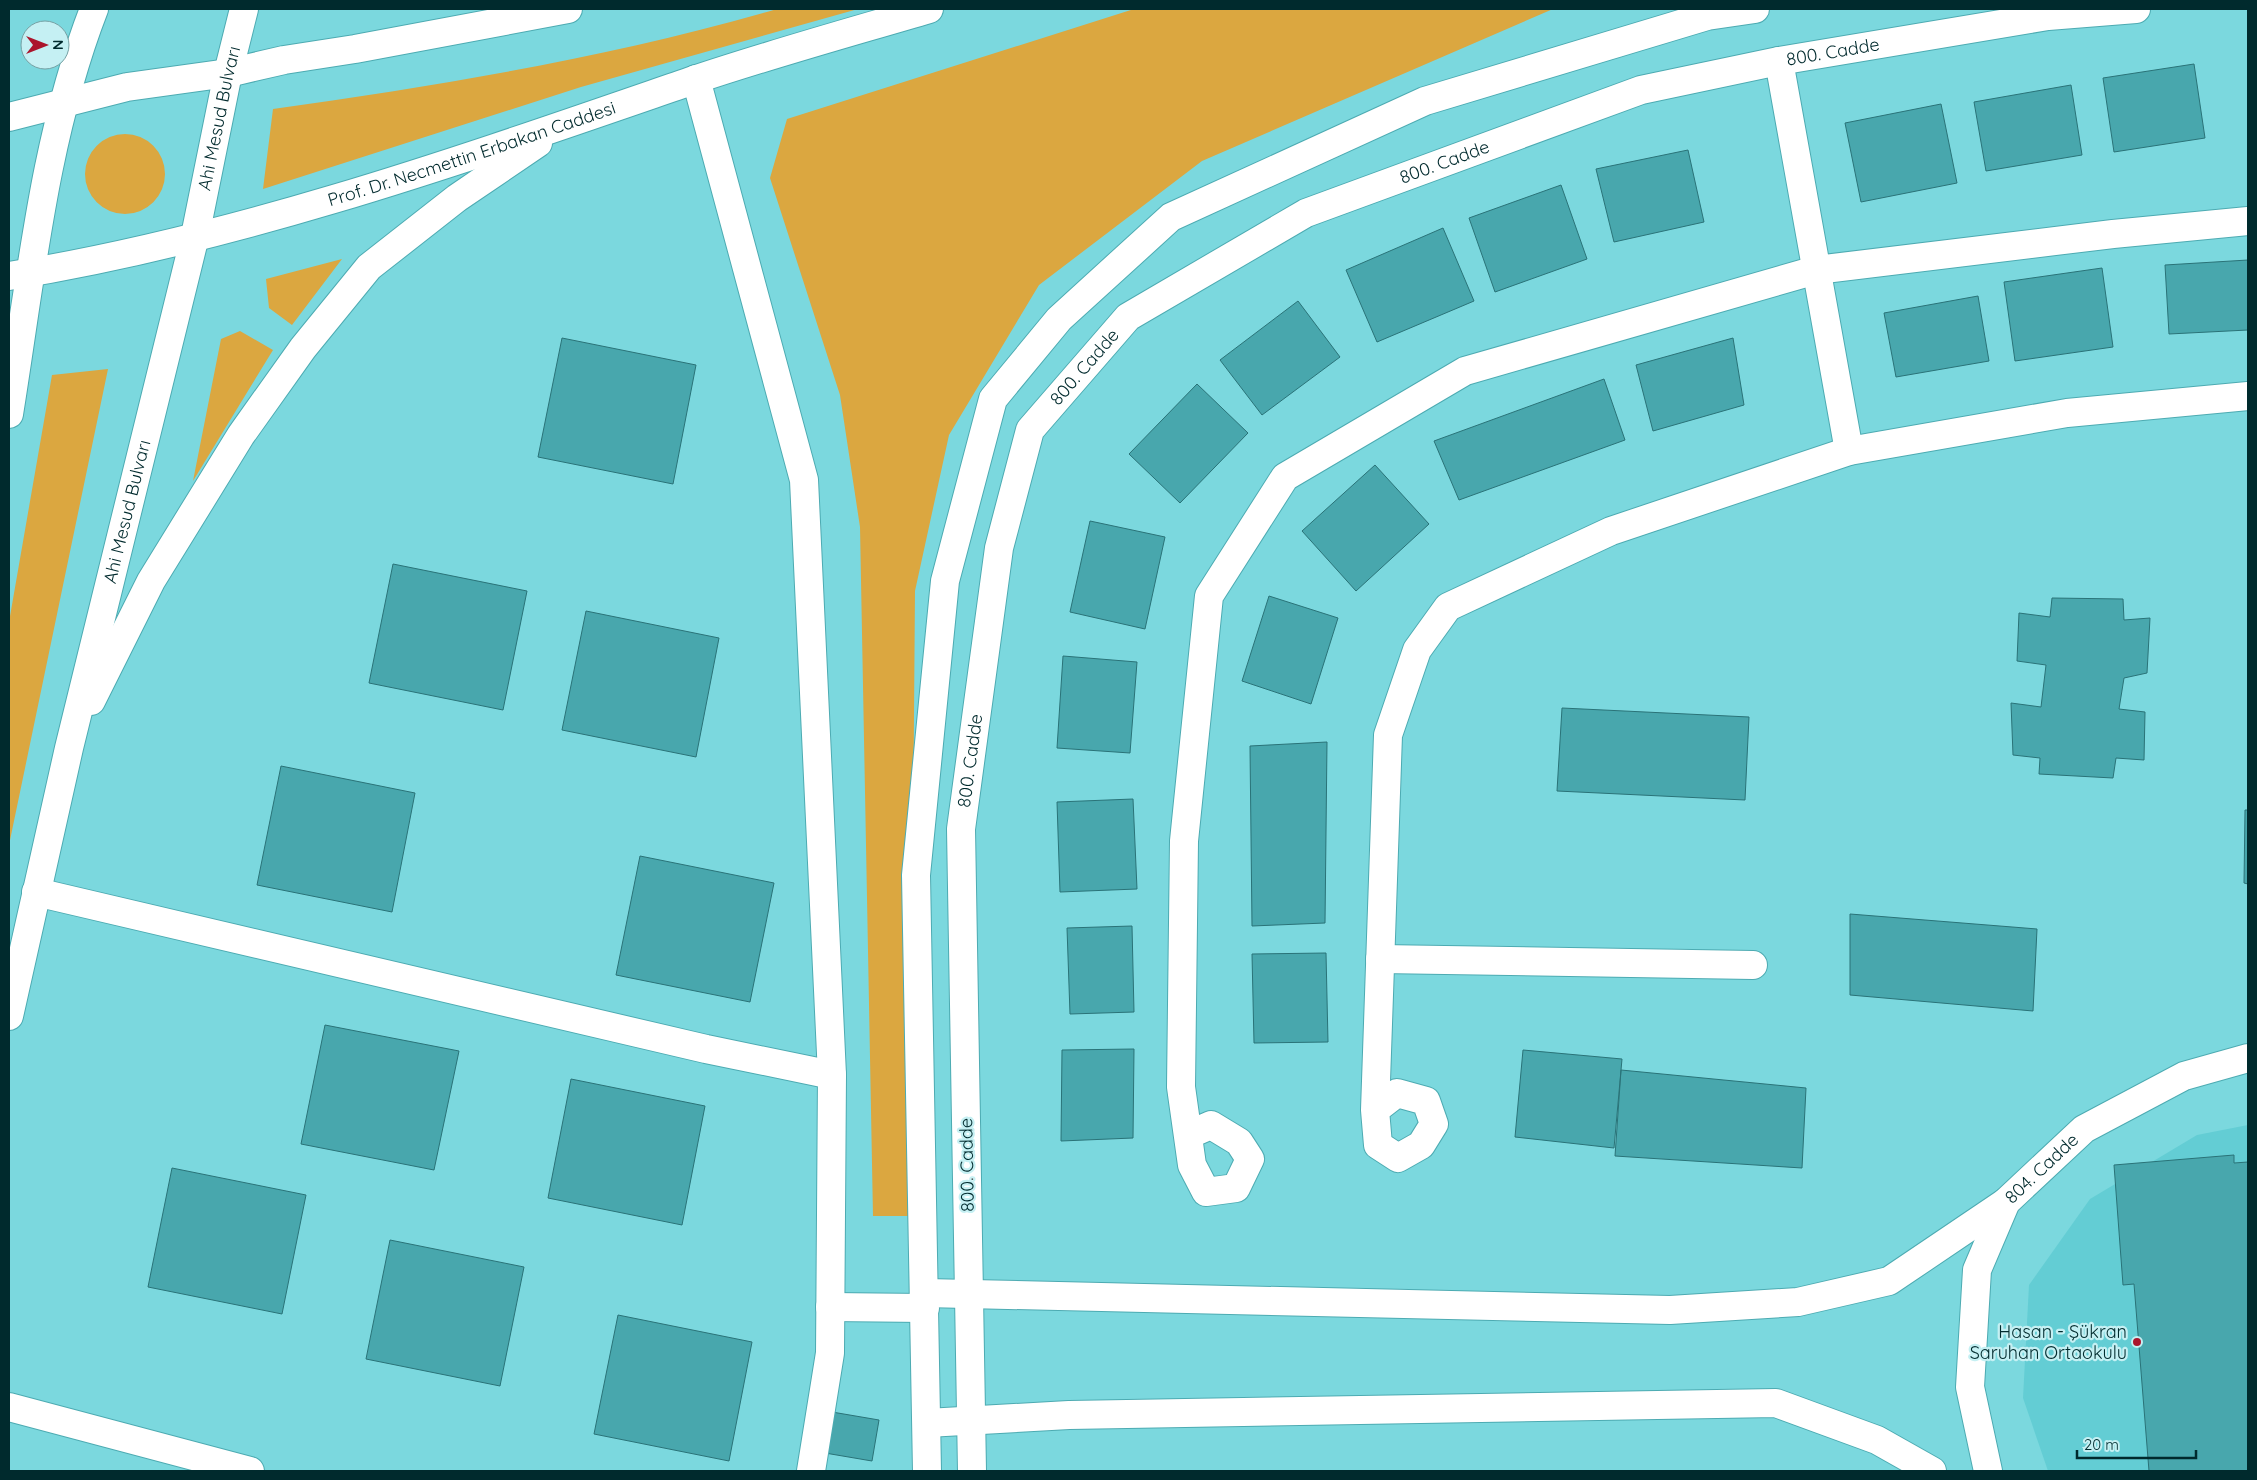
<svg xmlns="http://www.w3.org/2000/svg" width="2257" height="1480" font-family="Quicksand,sans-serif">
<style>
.built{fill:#63cdd4}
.green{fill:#dba740}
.building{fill:#48a7ad;stroke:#2a7378}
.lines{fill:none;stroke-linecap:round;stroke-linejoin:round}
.minor-casing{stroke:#4dabb2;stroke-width:30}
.major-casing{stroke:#4dabb2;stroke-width:30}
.minor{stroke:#fff;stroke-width:28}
.major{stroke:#fff;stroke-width:28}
.poi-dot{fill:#ab152c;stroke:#c5f0f3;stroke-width:2}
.labels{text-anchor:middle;stroke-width:4.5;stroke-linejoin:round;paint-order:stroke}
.street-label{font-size:18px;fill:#002a2d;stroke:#c5f0f3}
.poi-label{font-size:18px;fill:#002a2d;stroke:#c5f0f3;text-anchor:end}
</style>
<rect width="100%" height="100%" fill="#7bd8de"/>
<path class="built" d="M 2248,1125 L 2248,1471 L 2048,1471 L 2023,1398 L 2029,1285 L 2090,1199 L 2197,1135 Z"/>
<path class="green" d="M 777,9 L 858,9 L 581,87 L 263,189 L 273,109 C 443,85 612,57 777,9 Z
M 1134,9 L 1553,9 L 1202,161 L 1039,285 L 949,435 L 915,591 L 910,1216 L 873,1216 L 860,527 L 840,395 L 770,178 L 787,119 Z
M85 174a40 40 0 1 1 80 0a40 40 0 1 1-80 0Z
M 342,259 L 292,325 L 269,308 L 266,279 Z
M 240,331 L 273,350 L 193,481 L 221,339 Z
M 108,369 L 9,845 L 9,622 L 52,375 Z"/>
<path class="building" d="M 2194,64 L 2205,138 L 2114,152 L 2103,78 Z
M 2071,85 L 2082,155 L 1986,171 L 1974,102 Z
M 1941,104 L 1957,183 L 1861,202 L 1845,123 Z
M 1688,150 L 1704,222 L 1614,242 L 1596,169 Z
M 1561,185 L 1587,259 L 1495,292 L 1469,218 Z
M 1443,228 L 1474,301 L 1377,342 L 1346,270 Z
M 2248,260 L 2248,330 L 2169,334 L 2165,265 Z
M 2102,268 L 2113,347 L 2015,361 L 2004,282 Z
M 1978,296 L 1989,361 L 1896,377 L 1884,313 Z
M 1298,301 L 1340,357 L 1262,415 L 1220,360 Z
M 562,338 L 696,365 L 673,484 L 538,457 Z
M 1733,338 L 1744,405 L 1653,431 L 1636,365 Z
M 1604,379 L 1625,440 L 1459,500 L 1434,441 Z
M 1197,384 L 1248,433 L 1180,503 L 1129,454 Z
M 1375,465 L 1429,524 L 1356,591 L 1302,531 Z
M 1090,521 L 1165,537 L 1145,629 L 1070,612 Z
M 393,564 L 527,591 L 503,710 L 369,683 Z
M 1269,596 L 1338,618 L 1311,704 L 1242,681 Z
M 2052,598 L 2123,599 L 2124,620 L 2150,618 L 2147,673 L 2124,678 L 2119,709 L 2145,712 L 2144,760 L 2116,758 L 2113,778 L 2039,774 L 2040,758 L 2013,755 L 2011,703 L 2041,707 L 2046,665 L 2017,661 L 2019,613 L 2050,617 Z
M 586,611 L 719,638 L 696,757 L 562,730 Z
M 1063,656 L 1137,662 L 1130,753 L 1057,748 Z
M 1562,708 L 1749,717 L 1745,800 L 1557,791 Z
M 1327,742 L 1325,923 L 1252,926 L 1250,746 Z
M 281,766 L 415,793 L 392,912 L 257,885 Z
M 1133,799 L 1137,889 L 1060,892 L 1057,802 Z
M 2245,810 L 2248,810 L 2248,884 L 2244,883 Z
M 640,856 L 774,883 L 750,1002 L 616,975 Z
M 1850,914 L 2037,929 L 2033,1011 L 1850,995 Z
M 1132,926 L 1134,1012 L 1070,1014 L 1067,928 Z
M 1326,953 L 1328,1042 L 1254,1043 L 1252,954 Z
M 325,1025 L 459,1051 L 434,1170 L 301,1144 Z
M 1134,1049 L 1133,1138 L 1061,1141 L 1062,1050 Z
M 1523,1050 L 1622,1059 L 1614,1148 L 1515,1137 Z
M 1621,1070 L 1806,1088 L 1802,1168 L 1615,1156 Z
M 571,1079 L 705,1106 L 682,1225 L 548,1198 Z
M 2234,1155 L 2234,1163 L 2248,1162 L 2248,1471 L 2149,1471 L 2134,1284 L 2123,1285 L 2114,1165 Z
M 172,1168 L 306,1195 L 282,1314 L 148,1287 Z
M 390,1240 L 524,1267 L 500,1386 L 366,1359 Z
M 618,1315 L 752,1342 L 729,1461 L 594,1434 Z
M 832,1412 L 879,1420 L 872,1461 L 825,1453 Z"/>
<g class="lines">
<defs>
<g id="minor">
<path d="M 1779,61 L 1849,451"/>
<path d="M 696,79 L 804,480 L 832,1075 L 830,1353 L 811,1471"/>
<path d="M 36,892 L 706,1049 L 832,1075"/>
<path d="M 1380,959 L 1753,965"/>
<path d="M 1375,1110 L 1397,1093 L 1426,1101 L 1434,1124 L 1421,1145 L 1398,1158 L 1378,1145 L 1375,1110 L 1388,735 L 1417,650 L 1448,607 L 1611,531 L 1849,451 L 2067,413 L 2248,396"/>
<path d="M 1188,1135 L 1211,1125 L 1239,1142 L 1250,1159 L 1236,1188 L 1206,1192 L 1192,1165 L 1181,1087 L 1184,841 L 1209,596 L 1285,477 L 1465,371 L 1816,270 L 2113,234 L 2248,221"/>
<path d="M 925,1293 L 1670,1310 L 1798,1302 L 1889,1281 L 2006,1202"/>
<path d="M 830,1307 L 925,1308"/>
<path d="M 9,1407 L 250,1471"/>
<path d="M 927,1423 L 1069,1415 L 1776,1403 L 1877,1440 L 1932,1471"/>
<path d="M 927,1471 L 916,875 L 945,581 L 993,399 L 1059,319 L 1171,217 L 1425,101 L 1707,16 L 1755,9"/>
<path id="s1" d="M 972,1471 L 961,829 L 999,548 L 1030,430 L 1128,317 L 1306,213 L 1641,90 L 1779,61 L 2048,16 L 2136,9"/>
<path id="s2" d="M 1988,1471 L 1970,1387 L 1977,1270 L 2006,1202 L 2084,1129 L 2184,1076 L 2248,1058"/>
</g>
<g id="major">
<path d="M 9,117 L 127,87 L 228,73 L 284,60 L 355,49 L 568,9"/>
<path id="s3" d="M 9,276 C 243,238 470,157 694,80 C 771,54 851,32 929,9"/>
<path d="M 9,414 C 31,278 44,138 94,9"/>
<path d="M 91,701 L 151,581 L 241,435 L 303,348 L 369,267 L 457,198 L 538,143"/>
<path id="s4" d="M 9,1016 L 69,748 L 195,236 L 228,73 L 244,9"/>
</g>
</defs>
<use href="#minor" class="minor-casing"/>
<use href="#major" class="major-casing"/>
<use href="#minor" class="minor"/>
<use href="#major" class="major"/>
</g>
<circle class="poi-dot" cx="2137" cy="1342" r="5"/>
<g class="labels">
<g class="street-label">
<text dy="6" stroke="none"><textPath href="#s1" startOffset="1956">800. Cadde</textPath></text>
<text dy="6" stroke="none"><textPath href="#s4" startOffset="922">Ahi Mesud Bulvarı</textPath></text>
<text dy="6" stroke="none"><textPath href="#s3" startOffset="479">Prof. Dr. Necmettin Erbakan Caddesi</textPath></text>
<text dy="6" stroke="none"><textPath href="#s1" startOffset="1551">800. Cadde</textPath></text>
<text dy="6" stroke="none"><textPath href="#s1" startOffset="1131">800. Cadde</textPath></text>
<text dy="6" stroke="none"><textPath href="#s4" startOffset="518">Ahi Mesud Bulvarı</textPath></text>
<text dy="6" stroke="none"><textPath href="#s1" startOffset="711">800. Cadde</textPath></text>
<text transform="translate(967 1165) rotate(-91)" y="6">800. Cadde</text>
<text dy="6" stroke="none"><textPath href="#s2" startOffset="326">804. Cadde</textPath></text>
</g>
<g class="poi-label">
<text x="2127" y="1338">Hasan - Şükran<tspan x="2127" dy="21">Saruhan Ortaokulu</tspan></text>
</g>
</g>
<rect width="2257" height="1480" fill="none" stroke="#002a2d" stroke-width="20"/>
<g transform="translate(45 45) rotate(90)"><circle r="24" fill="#c5f0f3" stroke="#76a1a4"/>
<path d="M0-4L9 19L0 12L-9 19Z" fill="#ab152c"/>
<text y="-8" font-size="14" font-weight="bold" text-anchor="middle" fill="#002a2d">N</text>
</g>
<path d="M2077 1450v8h119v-8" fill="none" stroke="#002a2d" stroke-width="2.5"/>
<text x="2084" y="1450" font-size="15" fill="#002a2d" stroke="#c5f0f3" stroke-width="4" paint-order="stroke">20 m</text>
</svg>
